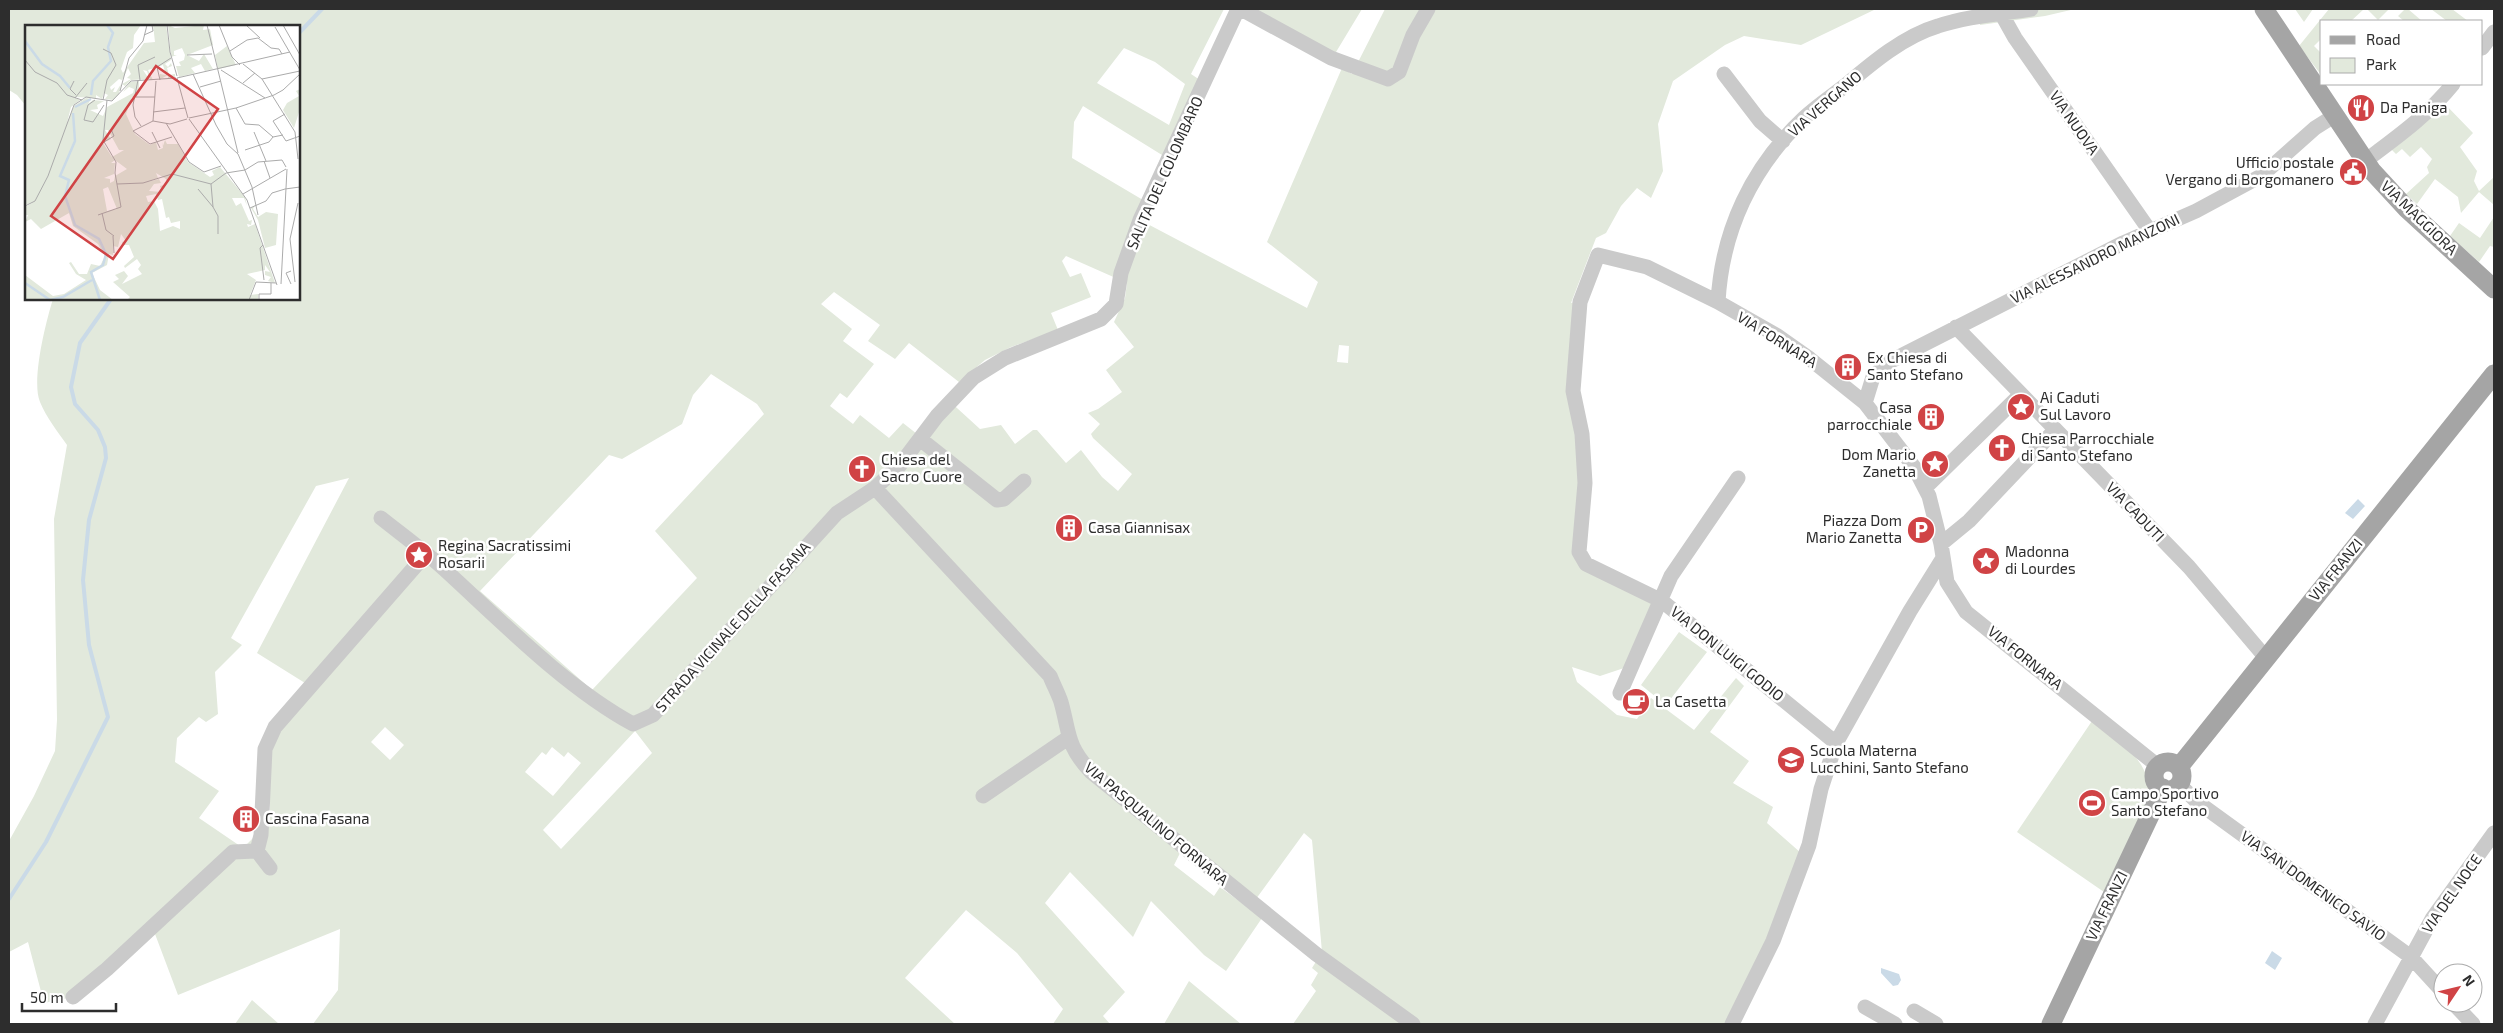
<svg xmlns="http://www.w3.org/2000/svg" width="2503" height="1033" font-family="'Exo 2',sans-serif">
<style>
.green{fill:#e2e9dc;fill-rule:evenodd}
.water{fill:#cadae7}
.lines{fill:none;stroke-linecap:round;stroke-linejoin:round}
.stream{stroke:#cadae7;stroke-width:4}
.minor{stroke:#cacaca;stroke-width:15}
.major{stroke:#a5a5a5;stroke-width:19}
.labels{text-anchor:middle;stroke-width:5;stroke-linejoin:round;paint-order:stroke}
.street-label{font-size:15px;fill:#2d2d2d;stroke:#fff}
.poi-label{font-size:15px;fill:#2d2d2d;stroke:#fff;text-anchor:start}
.inset-river{fill:none;stroke:#cadae7;stroke-width:2.5}
.inset-road{fill:none;stroke:#ababab;stroke-width:1}
.view{fill:#d04345;fill-opacity:0.15;stroke:#d04345;stroke-width:2.5}
.inset-edge{fill:none;stroke:#2d2d2d;stroke-width:2.5}
</style>
<rect width="100%" height="100%" fill="#fff"/>
<path class="green" d="M 9,9 L 1224,9 L 1191,74 L 1200,80 L 1140,220 L 1307,308 L 1318,282 L 1267,242 L 1342,68 L 1352,74 L 1385,9 L 1876,9 L 1801,45 L 1744,36 L 1725,45 L 1673,81 L 1658,124 L 1663,171 L 1651,198 L 1637,188 L 1621,206 L 1606,233 L 1596,238 L 1571,303 L 1576,302 L 1581,483 L 1574,553 L 1654,601 L 1627,667 L 1600,676 L 1572,667 L 1577,682 L 1617,715 L 1637,719 L 1651,698 L 1694,730 L 1736,678 L 1744,686 L 1710,732 L 1749,761 L 1733,783 L 1773,807 L 1767,823 L 1801,853 L 1767,942 L 1726,1024 L 1293,1024 L 1316,991 L 1311,985 L 1318,973 L 1312,968 L 1322,952 L 1312,840 L 1304,833 L 1256,899 L 1181,851 L 1174,865 L 1214,896 L 1220,887 L 1262,918 L 1226,971 L 1204,955 L 1151,901 L 1133,937 L 1070,872 L 1045,903 L 1125,992 L 1103,1016 L 1110,1024 L 1053,1024 L 1063,1009 L 1017,953 L 966,910 L 905,978 L 955,1024 L 313,1024 L 338,990 L 340,929 L 178,995 L 152,926 L 73,997 L 44,1003 L 28,942 L 9,952 L 9,841 L 34,796 L 55,751 L 57,720 L 54,519 L 67,445 C 58,432 46,417 40,402 C 31,381 46,321 53,299 L 299,299 L 299,26 L 26,26 L 26,106 L 17,95 L 9,90 ZM 1124,48 L 1155,62 L 1185,84 L 1169,125 L 1097,83 ZM 1083,106 L 1162,155 L 1143,200 L 1072,158 L 1074,122 ZM 1066,256 L 1127,283 L 1125,298 L 1114,322 L 1134,347 L 1106,370 L 1122,392 L 1098,409 L 1088,413 L 1100,424 L 1091,434 L 1093,438 L 1132,474 L 1118,491 L 1102,477 L 1081,450 L 1066,463 L 1037,430 L 1033,430 L 1015,444 L 1001,425 L 980,429 L 946,398 L 917,434 L 903,423 L 889,438 L 860,415 L 853,424 L 830,406 L 840,393 L 847,398 L 874,364 L 843,341 L 852,329 L 821,304 L 834,292 L 880,325 L 868,341 L 895,359 L 909,343 L 959,382 L 985,360 L 1011,347 L 1058,330 L 1051,313 L 1091,297 L 1081,273 L 1070,277 L 1062,261 ZM 1339,345 L 1349,346 L 1348,363 L 1337,362 ZM 711,374 L 757,404 L 764,414 L 655,531 L 697,578 L 592,690 L 480,591 L 609,455 L 622,459 L 682,424 L 693,395 ZM 349,478 L 257,653 L 313,688 L 278,730 L 270,748 L 270,814 L 266,825 L 243,848 L 199,818 L 219,791 L 175,762 L 177,738 L 199,717 L 206,722 L 218,714 L 215,672 L 242,645 L 231,638 L 316,486 ZM 385,727 L 404,745 L 390,760 L 371,742 ZM 635,731 L 652,753 L 561,849 L 543,830 ZM 552,747 L 564,757 L 568,752 L 581,763 L 553,796 L 525,772 L 542,752 L 546,755 Z
M 1240,9 L 1362,9 L 1330,62 Z
M 1978,9 L 2075,9 L 2045,16 L 1980,25 Z
M 2295,9 L 2313,9 L 2304,22 Z
M 2329,9 L 2364,9 L 2351,21 L 2322,21 L 2322,38 L 2314,46 L 2322,54 L 2322,76 L 2299,46 Z
M 2367,9 L 2389,9 L 2378,20 Z
M 2405,9 L 2408,9 L 2422,21 L 2404,21 L 2398,16 Z
M 2431,9 L 2452,9 L 2468,21 L 2447,21 Z
M 2443,102 L 2473,133 L 2460,147 L 2477,171 L 2474,181 L 2479,191 L 2494,177 L 2494,205 L 2479,192 L 2461,213 L 2458,197 L 2435,179 L 2417,204 L 2406,194 L 2429,173 L 2427,167 L 2432,159 L 2421,147 L 2410,157 L 2402,149 L 2396,154 L 2389,147 L 2378,149 L 2374,145 Z
M 2494,217 L 2494,247 L 2490,246 L 2479,262 L 2450,236 L 2459,223 L 2480,238 Z
M 1679,632 L 1707,652 L 1666,705 L 1641,685 Z
M 2094,718 C 2118,740 2149,759 2150,794 L 2104,892 L 2017,832 Z
M 1189,981 L 1241,1024 L 1164,1024 Z
M 252,1000 L 279,1024 L 235,1024 Z"/>
<path class="water" d="M 2358,499 L 2365,506 L 2353,519 L 2345,513 Z
M 2272,951 L 2282,958 L 2275,970 L 2265,963 Z
M 1881,968 L 1899,974 L 1901,980 L 1898,985 L 1893,986 L 1881,973 Z"/>
<g class="lines">
<path class="stream" d="M 299,33 L 322,9
M 9,899 L 46,842 L 108,717 L 89,645 L 83,580 L 89,520 L 106,458 L 105,447 L 98,430 L 75,404 L 71,387 L 80,343 L 111,299"/>
<path class="minor" d="M 1241,9 L 1331,58 L 1388,79 L 1399,72 L 1413,35 L 1428,9
M 2001,13 L 2015,38 L 2150,231
M 2482,48 L 2494,32
M 1724,74 L 1760,121 L 1783,141
M 2365,161 C 2397,137 2428,115 2453,84
M 1718,302 C 1722,230 1752,167 1804,118 C 1817,106 1832,96 1846,85 C 1872,63 1904,36 1938,26 C 1967,16 2000,14 2031,9
M 1956,327 L 2189,567 L 2266,658
M 1865,403 L 1873,377 L 1887,363 L 2123,243 L 2196,211 L 2261,176 L 2315,128 L 2334,116
M 920,439 L 997,500 L 1004,499 L 1024,481
M 875,488 L 1050,676 C 1053,684 1058,693 1061,702 C 1070,734 1066,745 1091,772 L 1316,954 L 1413,1024
M 1925,488 L 2021,394
M 381,518 C 401,534 423,550 443,568 C 500,620 565,687 633,724 L 653,715 L 837,513 L 875,488 L 900,465 L 937,416 L 973,378 L 1005,358 L 1101,319 L 1116,304 L 1121,273 L 1140,220 L 1238,9
M 1941,544 L 1969,521 L 2055,430
M 1620,693 L 1671,576 L 1738,478
M 1836,743 L 1662,601 L 1586,564 L 1579,552 L 1585,483 L 1582,434 L 1573,391 L 1580,302 L 1598,255 L 1647,267 L 1718,302 L 1776,335 L 1810,359 L 1865,403 L 1914,467 L 1929,496 L 1941,544 L 1947,582 L 1966,612 L 2158,766
M 2179,784 L 2196,801 L 2411,957 L 2443,992
M 983,796 L 1068,738
M 270,868 L 257,851 L 261,835 L 265,749 L 275,727 L 426,554
M 73,997 L 107,969 L 233,852 L 257,851
M 2453,1003 L 2473,1024
M 1865,1007 L 1895,1024
M 1914,1011 L 1936,1024
M 1732,1024 L 1773,941 L 1809,845 L 1821,789 L 1836,743 L 1910,611 L 1943,558
M 2375,1024 L 2432,919 L 2494,833"/>
<path class="major" d="M 2264,9 L 2372,171 L 2407,209 L 2494,289
M2154 776a14 14 0 1 1 28 0a14 14 0 1 1-28 0Z
M 2179,767 L 2494,374
M 2051,1024 L 2163,788"/>
</g>
<defs>
<symbol id="restaurant-disc" viewBox="-11 -11 22 22"><circle r="9.5" fill="#d04345" stroke="#fff"/><path d="M-5-6h1v4h1v-4h1v4h1v-4h1v5L-1.5 .5V6h-2V.5L-5-1ZM5-6V6H3V1.5H1.5Q1.5-4 5-6Z" fill="#fff"/></symbol>
<symbol id="civic-disc" viewBox="-11 -11 22 22"><circle r="9.5" fill="#d04345" stroke="#fff"/><path d="M-.6-6.5H3V-4.5H.6V-3L4-1V1h2V6H-6V1h2V-1L-.6-3ZM-1.2 2.5V6h2.4V2.5Z" fill="#fff"/></symbol>
<symbol id="building-disc" viewBox="-11 -11 22 22"><circle r="9.5" fill="#d04345" stroke="#fff"/><path d="M-4-6H4V6H1V3H-1V6H-4ZM-2.5-4.3h1.7v1.8h-1.7ZM.8-4.3h1.7v1.8H.8ZM-2.5-1h1.7V.8h-1.7ZM.8-1h1.7V.8H.8Z" fill="#fff"/></symbol>
<symbol id="sight-disc" viewBox="-11 -11 22 22"><circle r="9.5" fill="#d04345" stroke="#fff"/><path d="M0-6L1.8-2.2L6-1.7L2.9 1.2L3.7 5.4L0 3.3L-3.7 5.4L-2.9 1.2L-6-1.7L-1.8-2.2Z" fill="#fff"/></symbol>
<symbol id="church-disc" viewBox="-11 -11 22 22"><circle r="9.5" fill="#d04345" stroke="#fff"/><path d="M-1.2-6h2.4v3.5h3.3v2.4h-3.3V6h-2.4V-.1h-3.3v-2.4h3.3Z" fill="#fff"/></symbol>
<symbol id="parking-disc" viewBox="-11 -11 22 22"><circle r="9.5" fill="#d04345" stroke="#fff"/><path d="M-3.5-5.5H1a3.5 3.5 0 0 1 0 7H-1V5.5H-3.5ZM-1-3.4V-.6H.8a1.4 1.4 0 0 0 0-2.8Z" fill="#fff"/></symbol>
<symbol id="cafe-disc" viewBox="-11 -11 22 22"><circle r="9.5" fill="#d04345" stroke="#fff"/><path d="M-5.5-4.5H6V0H3Q3 3.5 0 3.5H-2.5Q-5.5 3.5-5.5 0ZM3-3.2v2h1.7v-2ZM-6 4.5H4V6H-6Z" fill="#fff"/></symbol>
<symbol id="school-disc" viewBox="-11 -11 22 22"><circle r="9.5" fill="#d04345" stroke="#fff"/><path d="M0-5L7-2L0 1L-7-2ZM-4 1L0 2.5L4 1V4Q0 6-4 4Z" fill="#fff"/></symbol>
<symbol id="stadium-disc" viewBox="-11 -11 22 22"><circle r="9.5" fill="#d04345" stroke="#fff"/><path d="M0-5a6.5 5 0 1 0 0 10a6.5 5 0 1 0 0-10ZM-3.5-1.8h7v3.6h-7Z" fill="#fff"/></symbol>
</defs>
<g fill-rule="evenodd">
<use href="#restaurant-disc" x="2345" y="92" width="32" height="32"/>
<use href="#civic-disc" x="2337" y="156" width="32" height="32"/>
<use href="#building-disc" x="1832" y="351" width="32" height="32"/>
<use href="#sight-disc" x="2005" y="391" width="32" height="32"/>
<use href="#building-disc" x="1915" y="401" width="32" height="32"/>
<use href="#church-disc" x="1986" y="432" width="32" height="32"/>
<use href="#sight-disc" x="1919" y="448" width="32" height="32"/>
<use href="#church-disc" x="846" y="453" width="32" height="32"/>
<use href="#building-disc" x="1053" y="512" width="32" height="32"/>
<use href="#parking-disc" x="1905" y="514" width="32" height="32"/>
<use href="#sight-disc" x="403" y="539" width="32" height="32"/>
<use href="#sight-disc" x="1970" y="545" width="32" height="32"/>
<use href="#cafe-disc" x="1620" y="686" width="32" height="32"/>
<use href="#school-disc" x="1775" y="744" width="32" height="32"/>
<use href="#stadium-disc" x="2076" y="787" width="32" height="32"/>
<use href="#building-disc" x="230" y="803" width="32" height="32"/>
</g>
<g class="labels">
<g class="street-label">
<text transform="translate(1825 104) rotate(-41)" y="5">VIA VERGANO</text>
<text transform="translate(2074 123) rotate(55)" y="5">VIA NUOVA</text>
<text transform="translate(1165 173) rotate(-66)" y="5">SALITA DEL COLOMBARO</text>
<text transform="translate(2419 218) rotate(44)" y="5">VIA MAGGIORA</text>
<text transform="translate(2095 259) rotate(-26)" y="5">VIA ALESSANDRO MANZONI</text>
<text transform="translate(1777 340) rotate(32)" y="5">VIA FORNARA</text>
<text transform="translate(2135 512) rotate(46)" y="5">VIA CADUTI</text>
<text transform="translate(2336 570) rotate(-51)" y="5">VIA FRANZI</text>
<text transform="translate(733 627) rotate(-48)" y="5">STRADA VICINALE DELLA FASANA</text>
<text transform="translate(1727 654) rotate(39)" y="5">VIA DON LUIGI GODIO</text>
<text transform="translate(2025 658) rotate(39)" y="5">VIA FORNARA</text>
<text transform="translate(1156 824) rotate(40)" y="5">VIA PASQUALINO FORNARA</text>
<text transform="translate(2313 886) rotate(36)" y="5">VIA SAN DOMENICO SAVIO</text>
<text transform="translate(2452 894) rotate(-55)" y="5">VIA DEL NOCE</text>
<text transform="translate(2107 906) rotate(-64)" y="5">VIA FRANZI</text>
</g>
<g class="poi-label">
<text x="2380" y="113">Da Paniga</text>
<text x="2334" y="168" text-anchor="end">Ufficio postale<tspan x="2334" dy="17">Vergano di Borgomanero</tspan></text>
<text x="1867" y="363">Ex Chiesa di<tspan x="1867" dy="17">Santo Stefano</tspan></text>
<text x="2040" y="403">Ai Caduti<tspan x="2040" dy="17">Sul Lavoro</tspan></text>
<text x="1912" y="413" text-anchor="end">Casa<tspan x="1912" dy="17">parrocchiale</tspan></text>
<text x="2021" y="444">Chiesa Parrocchiale<tspan x="2021" dy="17">di Santo Stefano</tspan></text>
<text x="1916" y="460" text-anchor="end">Dom Mario<tspan x="1916" dy="17">Zanetta</tspan></text>
<text x="881" y="465">Chiesa del<tspan x="881" dy="17">Sacro Cuore</tspan></text>
<text x="1902" y="526" text-anchor="end">Piazza Dom<tspan x="1902" dy="17">Mario Zanetta</tspan></text>
<text x="1088" y="533">Casa Giannisax</text>
<text x="438" y="551">Regina Sacratissimi<tspan x="438" dy="17">Rosarii</tspan></text>
<text x="2005" y="557">Madonna<tspan x="2005" dy="17">di Lourdes</tspan></text>
<text x="1655" y="707">La Casetta</text>
<text x="1810" y="756">Scuola Materna<tspan x="1810" dy="17">Lucchini, Santo Stefano</tspan></text>
<text x="2111" y="799">Campo Sportivo<tspan x="2111" dy="17">Santo Stefano</tspan></text>
<text x="265" y="824">Cascina Fasana</text>
</g>
</g>
<g transform="translate(25 25)">
<rect width="275" height="275" fill="#fff"/>
<path d="M 0,0 L 116,0 L 109,10 L 108,23 L 102,27 L 96,44 L 98,48 L 119,18 L 130,17 L 128,0 L 141,0 L 146,35 L 140,39 L 143,42 L 146,38 L 147,41 L 142,43 L 144,50 L 150,49 L 150,52 L 143,54 L 143,50 L 134,55 L 135,49 L 141,50 L 138,40 L 123,45 L 128,55 L 125,55 L 122,46 L 118,45 L 124,54 L 106,55 L 100,61 L 97,59 L 106,54 L 102,53 L 106,49 L 103,43 L 97,55 L 94,54 L 85,62 L 86,65 L 90,62 L 88,67 L 91,67 L 96,59 L 94,69 L 88,75 L 80,74 L 83,70 L 79,68 L 77,74 L 71,70 L 71,73 L 49,72 L 55,75 L 46,82 L 42,98 L 49,81 L 61,73 L 66,74 L 63,79 L 68,75 L 79,76 L 72,80 L 73,84 L 65,85 L 78,91 L 82,82 L 108,68 L 109,64 L 104,62 L 98,67 L 105,57 L 114,56 L 114,67 L 111,73 L 107,72 L 101,89 L 110,109 L 125,120 L 131,117 L 133,125 L 138,123 L 137,116 L 138,121 L 140,115 L 142,119 L 153,119 L 163,137 L 185,152 L 189,150 L 187,146 L 195,142 L 220,172 L 222,181 L 219,173 L 207,173 L 211,181 L 216,178 L 224,196 L 227,195 L 226,200 L 222,199 L 223,202 L 230,199 L 250,258 L 243,256 L 246,252 L 240,250 L 240,246 L 245,247 L 240,240 L 240,245 L 222,249 L 231,255 L 225,270 L 233,269 L 233,275 L 102,275 L 105,272 L 88,257 L 94,254 L 90,250 L 99,246 L 103,251 L 97,259 L 117,249 L 113,244 L 116,240 L 112,234 L 100,243 L 99,241 L 109,232 L 104,220 L 98,220 L 97,217 L 101,216 L 96,209 L 93,222 L 88,221 L 88,230 L 84,229 L 82,240 L 67,248 L 75,265 L 88,275 L 0,275 L 0,250 L 28,271 L 39,269 L 61,255 L 51,249 L 44,238 L 46,237 L 54,249 L 62,249 L 66,239 L 75,241 L 80,231 L 73,219 L 48,201 L 44,188 L 16,204 L 6,194 L 0,197 L 3,190 L 0,190 L 0,182 L 7,178 L 0,180 ZM 80,105 L 83,105 L 94,125 L 99,125 L 87,132 L 78,118 L 86,114 ZM 90,135 L 102,144 L 90,151 L 89,156 L 85,158 L 85,154 L 79,153 L 89,149 L 90,138 L 86,138 ZM 131,148 L 141,154 L 142,159 L 135,161 L 137,167 L 124,166 L 129,159 L 136,158 L 134,154 L 122,157 L 133,153 ZM 83,162 L 92,184 L 82,186 L 78,164 ZM 131,169 L 133,175 L 137,174 L 141,193 L 144,192 L 146,198 L 155,196 L 155,204 L 148,201 L 135,206 L 133,184 L 129,176 L 123,177 L 121,171 ZM 143,0 L 150,3 L 179,0 L 178,5 L 185,4 L 188,20 L 162,30 L 174,36 L 179,29 L 188,44 L 180,46 L 176,39 L 166,43 L 170,48 L 154,52 L 151,41 L 156,41 L 154,37 L 159,35 L 160,30 L 157,23 L 149,26 L 149,30 L 152,30 L 146,32 ZM 202,21 L 211,40 L 193,44 L 190,30 ZM 275,64 L 275,84 L 269,103 L 258,85 L 262,78 L 274,71 L 271,66 ZM 230,180 L 228,184 L 233,192 L 241,187 L 253,189 L 251,220 L 240,223 L 233,195 L 226,183 Z" fill="#e2e9dc" fill-rule="evenodd"/>
<path class="inset-river" d="M 0,16 L 17,39 L 35,51 L 45,63M 66,70 L 68,56 L 86,36 L 83,22 L 88,8 L 82,0M 50,82 L 66,74M 48,88 L 50,116 L 35,151 L 44,155 L 40,171 L 50,200 L 74,214 L 81,229 L 78,240 L 66,247 L 75,275M 0,258 L 25,275 L 38,272 L 67,255"/>
<path class="inset-road" d="M 142,0 L 145,27 L 152,51M 182,0 L 213,128M 194,0 L 207,32 L 215,40M 221,0 L 235,13M 258,0 L 275,30M 250,2 L 275,45M 119,10 L 128,6 L 127,0M 205,26 L 222,15 L 233,13 L 246,23 L 254,24 L 257,29M 162,30 L 187,29M 0,35 L 10,47 L 32,58 L 42,70 L 57,75M 218,39 L 237,54 L 270,107 L 273,134M 196,45 L 240,73M 168,49 L 191,100 L 202,119 L 213,129 L 227,162 L 233,190M 152,53 L 265,27M 152,53 L 163,93M 237,54 L 275,46M 113,55 L 108,80 L 110,92 L 116,101M 115,55 L 113,40 L 130,32M 135,55 L 132,42 L 146,33M 49,56 L 45,64 L 51,70M 218,58 L 230,48M 175,62 L 196,56M 95,66 L 104,33 L 118,16 L 122,0M 111,72 L 130,72M 50,73 L 62,58M 70,75 L 63,80 L 59,95 L 68,97 L 79,80M 78,75 L 82,55 L 91,40 L 86,28 L 78,24M 211,83 L 220,99 L 234,100 L 248,112 L 258,110M 128,87 L 160,83M 260,89 L 248,96 L 261,116 L 275,111M 164,93 L 211,83 L 249,70 L 258,65 L 275,49M 164,94 L 222,175 L 252,260M 128,96 L 131,56M 141,98 L 164,137 L 179,147 L 196,141M 127,107 L 135,123M 229,107 L 241,136M 147,112 L 125,119 L 108,106 L 128,96 L 145,99 L 162,94M 79,117 L 89,111 L 86,104M 220,125 L 244,117 L 248,112M 239,136 L 245,153M 275,158 L 275,180M 92,159 L 118,158 L 147,149 L 186,159M 186,159 L 201,148 L 220,145 L 233,137 L 257,135 L 261,142M 186,159 L 188,182 L 193,191 L 193,209M 173,164 L 188,182M 260,164 L 275,162M 218,169 L 261,144M 0,181 L 10,176 L 23,151 L 49,80 L 61,72 L 87,76 L 106,56 L 151,53M 225,183 L 241,176 L 247,168 L 260,164M 77,188 L 81,205 L 89,211M 73,190 L 96,182 L 90,148 L 91,137 L 78,115 L 82,75M 88,211 L 89,228M 238,220 L 235,223 L 239,255M 270,257 L 265,214 L 273,178M 256,259 L 262,144M 266,259 L 261,248 L 266,246M 224,275 L 231,257 L 251,258M 234,275 L 234,269 L 246,269 L 246,258"/>
<path class="view" d="M 131,41 L 193,84 L 88,234 L 26,191 Z"/>
<rect width="275" height="275" class="inset-edge"/>
</g>
<rect width="2503" height="1033" fill="none" stroke="#2d2d2d" stroke-width="20"/>
<rect x="2320" y="20" width="162" height="65" fill="#ffffff" stroke="#ababab"/>
<rect x="2330" y="36" width="25" height="8" fill="#a5a5a5" stroke="#ababab"/>
<text x="2366" y="45" font-size="15" fill="#2d2d2d">Road</text>
<rect x="2330" y="58" width="25" height="15" fill="#e2e9dc" stroke="#ababab"/>
<text x="2366" y="70" font-size="15" fill="#2d2d2d">Park</text>
<g transform="translate(2458 988) rotate(55)"><circle r="24" fill="#ffffff" stroke="#ababab"/>
<path d="M0-4L9 19L0 12L-9 19Z" fill="#d04345"/>
<text y="-8" font-size="14" font-weight="bold" text-anchor="middle" fill="#2d2d2d">N</text>
</g>
<path d="M22 1003v8h94v-8" fill="none" stroke="#2d2d2d" stroke-width="2.5"/>
<text x="30" y="1003" font-size="15" fill="#2d2d2d" stroke="#ffffff" stroke-width="4" paint-order="stroke">50 m</text>
</svg>
